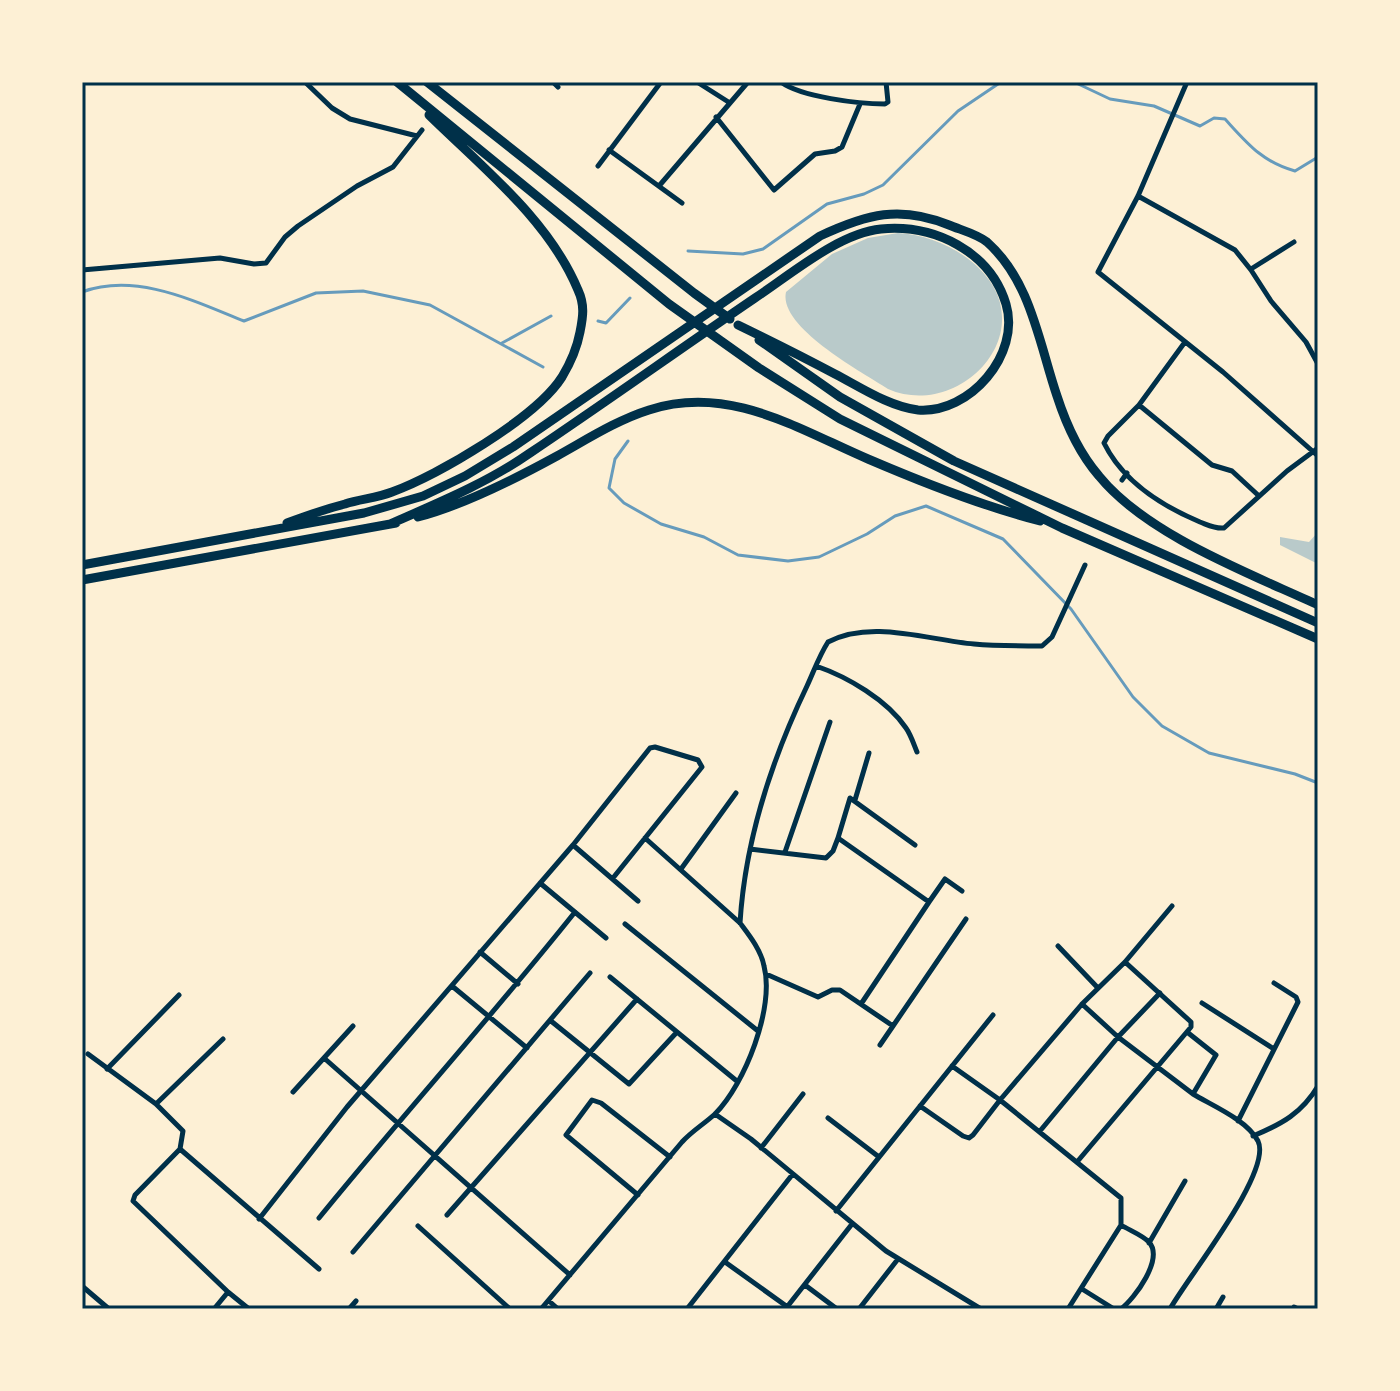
<svg xmlns="http://www.w3.org/2000/svg" width="1400" height="1391" font-family="'Varela Round',sans-serif">
<style>
.green{fill:#b9caca}
.lines{fill:none;stroke-linecap:round;stroke-linejoin:round}
.stream{stroke:#669bbc;stroke-width:3}
.minor{stroke:#003049;stroke-width:5}
.motorway{stroke:#003049;stroke-width:9}
.neatline{fill:none;stroke:#003049;stroke-width:3}
</style>
<rect width="100%" height="100%" fill="#fdf0d5"/>
<path class="green" d="M 898,233 C 922,234 948,244 967,258 C 1053,322 963,422 888,389 C 862,372 778,327 786,292 L 832,254 L 868,238 Z
M 1318,532 L 1318,564 L 1280,545 L 1280,537 L 1309,542 Z"/>
<g class="lines">
<path class="stream" d="M 1074,82 L 1110,99 L 1154,106 L 1200,126 L 1214,118 L 1225,119 C 1247,143 1262,162 1295,171 L 1318,157
M 688,251 L 743,254 L 763,249 L 827,204 L 864,194 L 883,185 L 958,111 L 1001,82
M 82,292 C 136,272 194,301 244,321 L 316,293 L 363,291 L 430,305 L 543,367
M 598,321 L 606,323 L 630,298
M 502,343 L 551,316
M 628,441 L 615,459 L 609,488 L 624,503 L 661,524 L 704,537 L 738,555 L 788,561 L 819,557 L 867,534 L 895,516 L 926,506 L 1003,539 L 1071,609 L 1133,697 L 1162,726 L 1209,753 L 1295,774 L 1318,783"/>
<path class="minor" d="M 305,82 L 332,108 L 350,119 L 417,136
M 553,82 L 558,87
M 697,82 L 730,103
M 781,82 C 801,97 859,104 885,104 L 888,102 L 886,82
M 1187,82 L 1138,196 L 1098,272 L 1223,372 L 1318,456
M 716,117 L 774,190 L 815,154 L 835,151 L 842,147 L 860,104
M 609,150 L 682,203
M 598,166 L 661,82
M 659,186 L 748,82
M 1138,196 L 1235,250 L 1251,270 L 1271,301 L 1306,342 L 1318,364
M 1251,269 L 1294,242
M 82,270 L 220,258 L 254,264 L 266,263 L 285,237 L 298,226 L 357,186 L 393,167 L 422,130
M 1185,342 L 1139,405 L 1108,436 L 1104,443 C 1123,482 1162,506 1200,522 C 1208,525 1215,529 1224,528 L 1287,471 L 1318,448
M 1139,405 L 1212,465 L 1232,471 L 1259,496
M 1122,480 L 1127,473
M 816,666 C 848,677 887,700 906,728 C 911,735 914,745 917,752
M 855,800 L 869,753
M 838,838 L 850,798 L 915,845
M 573,845 L 638,901
M 750,849 L 826,858 L 833,851 L 838,838 L 929,902 L 861,1004
M 785,852 L 830,722
M 681,869 L 736,793
M 540,883 L 606,938
M 929,902 L 945,879 L 962,891
M 740,923 C 745,842 772,759 807,686 C 814,671 819,656 828,642 C 871,619 928,640 974,644 C 996,646 1019,646 1042,646 L 1052,637 L 1085,565
M 625,924 L 758,1031
M 1058,946 L 1097,987
M 480,952 L 518,984
M 766,974 L 818,997 L 832,990 L 840,990 L 893,1026 L 966,919
M 610,977 L 738,1082
M 452,986 L 527,1048
M 1202,1003 L 1274,1049
M 1082,1004 L 1118,1037 L 1193,1094 L 1216,1055 L 1187,1032
M 551,1021 L 629,1084 L 677,1032
M 880,1045 L 893,1026
M 88,1054 L 156,1104 L 183,1131 L 180,1149 L 135,1195 L 133,1201 L 228,1292 L 214,1309
M 324,1058 L 570,1275
M 107,1069 L 179,995
M 293,1092 L 353,1026
M 156,1104 L 223,1039
M 920,1106 L 963,1136 L 969,1138 L 973,1135 L 1000,1100 L 952,1066
M 715,1114 L 751,1139 L 886,1251 L 981,1309
M 828,1118 L 879,1157
M 1238,1121 L 1298,1002 L 1296,997 L 1274,983
M 1040,1131 L 1118,1037 L 1160,993
M 1253,1136 C 1282,1124 1302,1113 1318,1086
M 761,1148 L 803,1094
M 180,1149 L 319,1269
M 1077,1162 L 1191,1027 L 1191,1022 L 1125,962
M 638,1195 L 566,1135 L 592,1100 L 601,1103 L 670,1157
M 836,1211 L 993,1015
M 447,1215 L 637,999
M 319,1218 C 403,1115 492,1016 575,912
M 259,1219 L 347,1107 L 573,845 L 650,748 L 655,747 L 698,760 L 702,767 L 613,878
M 1121,1225 C 1129,1230 1142,1235 1149,1242 C 1164,1259 1135,1298 1121,1309
M 418,1226 L 510,1309
M 1149,1243 L 1185,1181
M 353,1252 L 590,973
M 725,1262 L 789,1308
M 805,1285 L 837,1309
M 82,1286 L 109,1309
M 1082,1289 L 1114,1309
M 228,1292 L 249,1309
M 549,1301 L 558,1309
M 787,1307 L 852,1224
M 1294,1307 L 1298,1309
M 349,1309 L 356,1301
M 541,1309 L 682,1142 C 692,1131 704,1124 715,1114 C 745,1084 775,1007 764,966 C 761,950 749,935 740,923 L 645,838
M 687,1309 L 792,1175
M 859,1309 L 898,1259
M 1068,1309 L 1121,1225 L 1121,1198 L 1000,1100 L 1082,1004 L 1125,962 L 1172,906
M 1170,1309 C 1187,1278 1273,1172 1258,1141 C 1247,1120 1213,1106 1193,1094
M 1216,1309 L 1223,1297"/>
<path class="motorway" d="M 397,82 L 669,304 L 759,368 L 840,419 L 1062,528 L 1318,639
M 427,82 L 694,293 L 730,319
M 759,340 L 840,397 L 954,461 L 1318,623
M 418,517 C 464,505 515,479 557,456 C 586,440 617,420 649,410 C 729,384 798,429 868,459 C 924,483 982,506 1040,521
M 287,523 C 306,516 325,509 345,504 C 360,499 377,498 392,492 C 438,475 536,418 562,377 C 571,362 577,348 580,332 C 583,317 585,305 578,290 C 549,220 482,167 429,115
M 390,524 C 438,503 487,483 530,453 C 606,402 680,349 755,298 C 790,275 839,233 881,229 C 934,224 990,251 1006,304 C 1021,354 970,414 918,410 C 890,407 860,387 835,374 C 803,357 771,341 738,325
M 82,565 L 364,513 L 423,496 L 465,476 L 513,447 L 820,236 C 867,214 900,205 949,225 C 961,230 977,234 987,242 C 1031,281 1039,343 1057,396 C 1066,424 1080,454 1099,476 C 1147,535 1249,573 1318,605
M 82,580 L 396,523"/>
</g>
<rect width="1400" height="1391" fill="none" stroke="#fdf0d5" stroke-width="168"/>
<rect x="84" y="84" width="1232" height="1223" class="neatline"/>
</svg>
